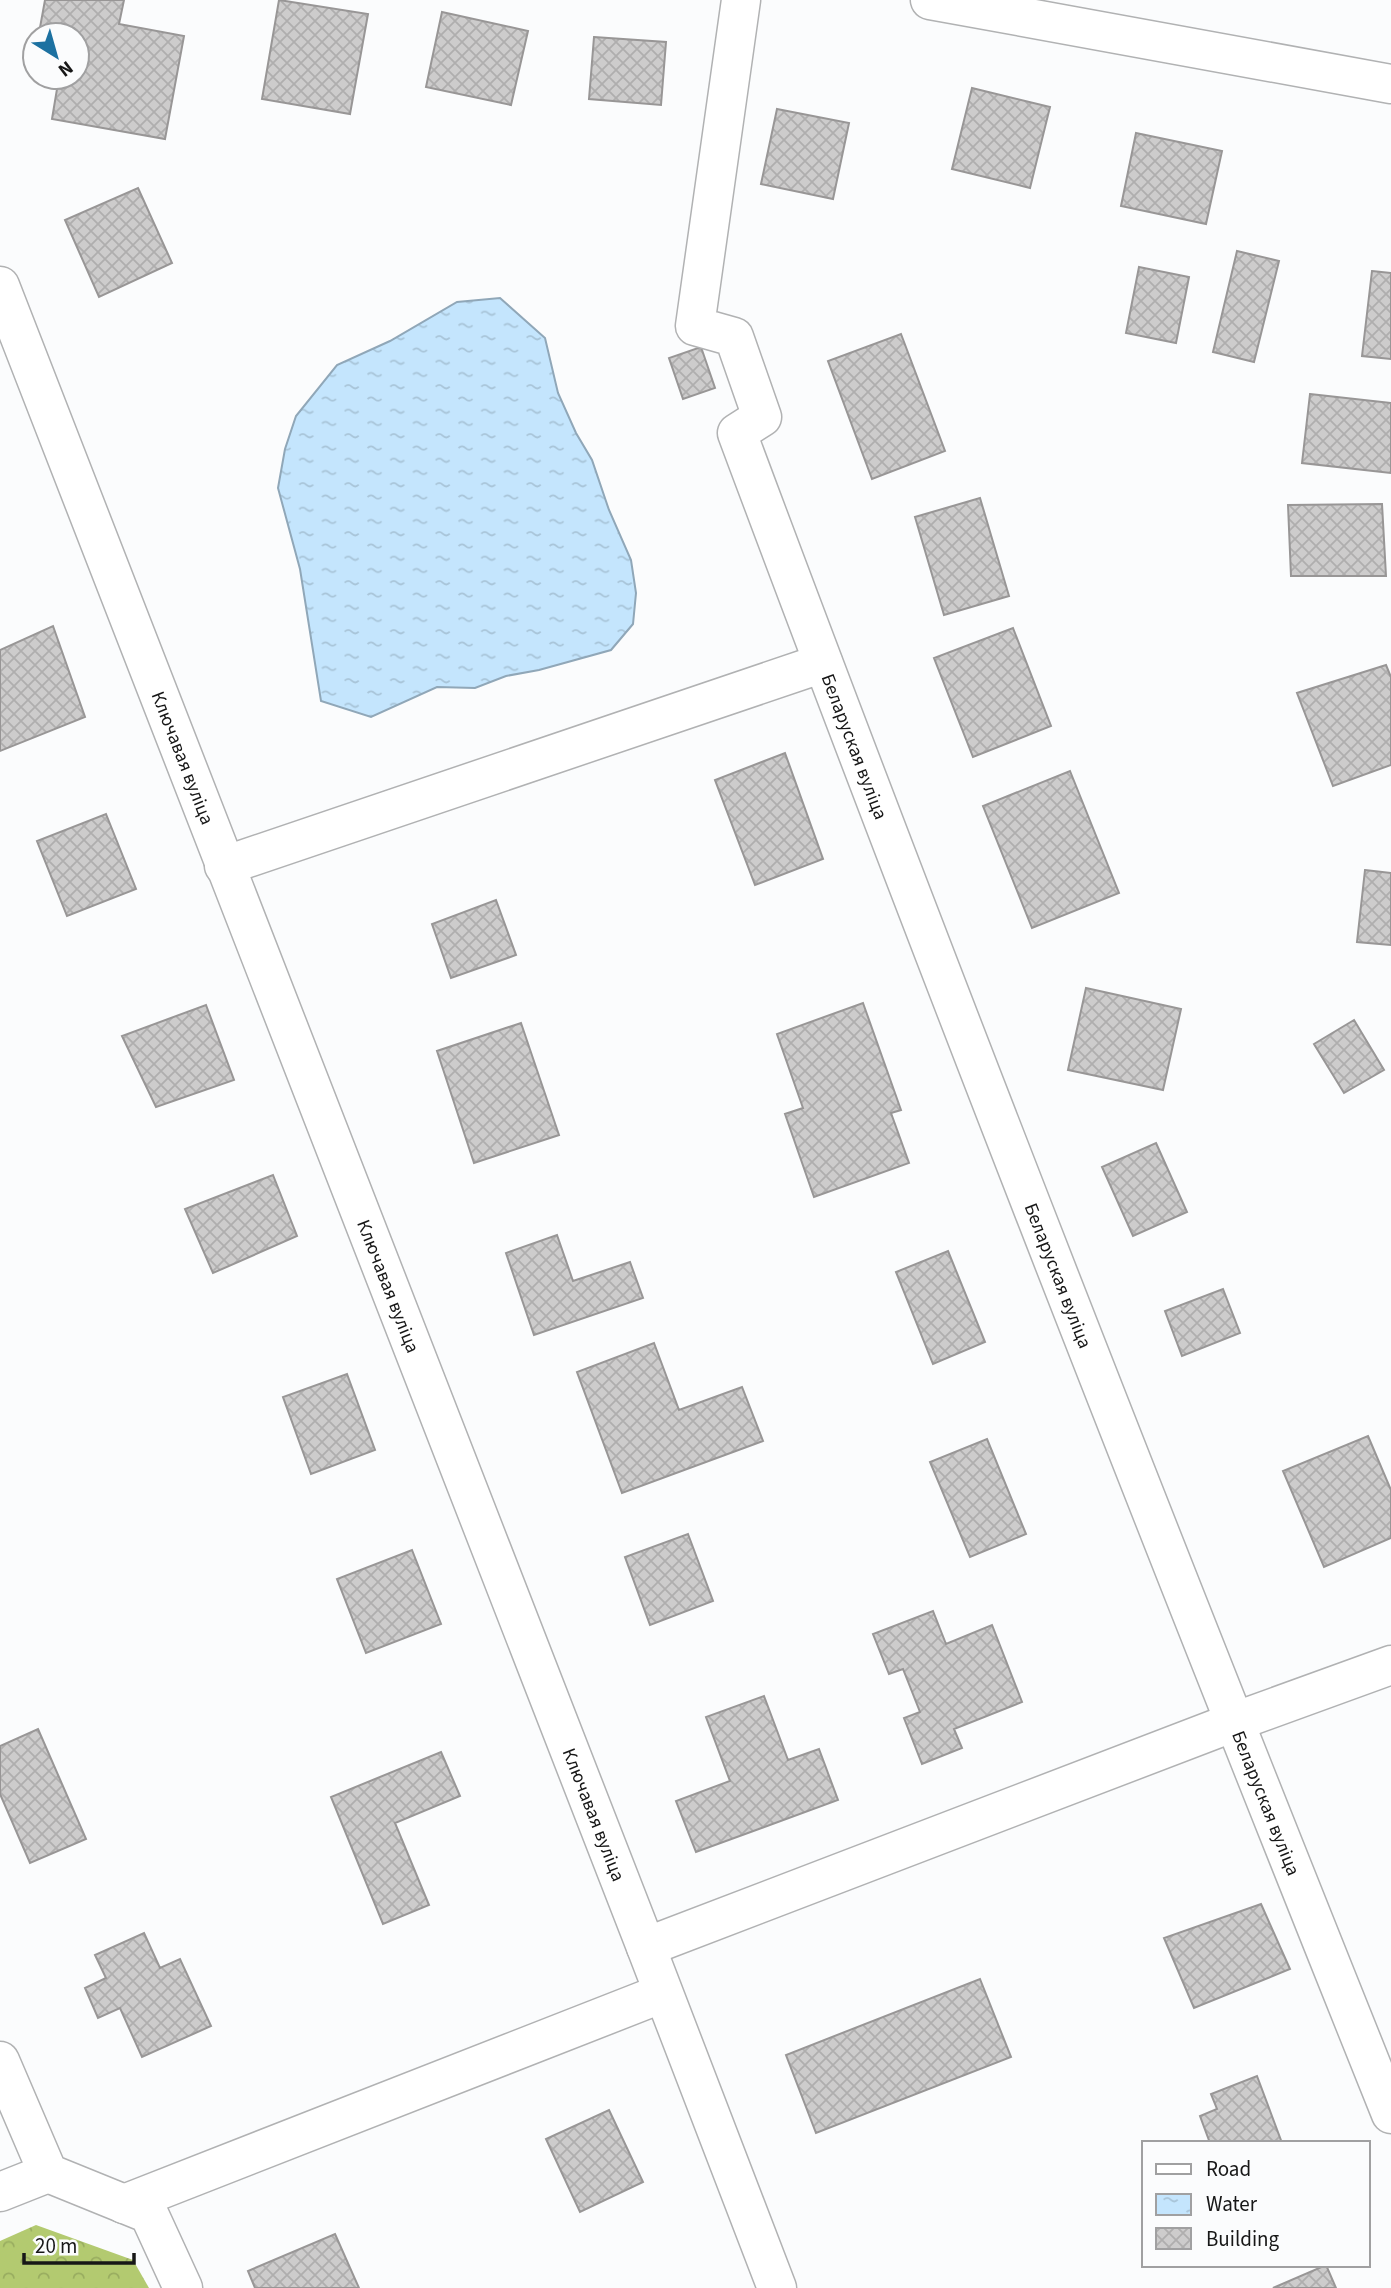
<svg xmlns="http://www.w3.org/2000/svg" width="1391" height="2288" font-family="'Source Sans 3',sans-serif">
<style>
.forest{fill:url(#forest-crowns)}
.water{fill:url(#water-ripples);stroke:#90a7b8;stroke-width:2}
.building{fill:url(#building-cross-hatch);stroke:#989696;stroke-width:2}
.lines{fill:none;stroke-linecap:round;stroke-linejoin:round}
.minor-casing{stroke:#b1b2b3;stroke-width:41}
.minor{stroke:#fff;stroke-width:38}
.labels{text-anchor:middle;stroke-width:5;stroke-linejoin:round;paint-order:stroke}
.street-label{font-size:19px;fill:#171717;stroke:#fbfcfd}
</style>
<defs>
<pattern id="forest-crowns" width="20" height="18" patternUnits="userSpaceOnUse" patternTransform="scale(1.75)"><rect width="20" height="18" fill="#b3ca70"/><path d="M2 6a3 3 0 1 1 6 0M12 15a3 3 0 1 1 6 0" fill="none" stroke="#99ad60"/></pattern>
<pattern id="water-ripples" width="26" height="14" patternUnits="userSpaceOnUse" patternTransform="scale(1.75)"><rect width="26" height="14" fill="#c4e5fd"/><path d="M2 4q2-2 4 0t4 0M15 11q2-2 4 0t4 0" fill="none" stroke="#a8c4d8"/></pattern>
<pattern id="building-cross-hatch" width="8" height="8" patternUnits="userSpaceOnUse" patternTransform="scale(1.75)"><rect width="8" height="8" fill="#cdcccc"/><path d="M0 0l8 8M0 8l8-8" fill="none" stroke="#afaeae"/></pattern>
</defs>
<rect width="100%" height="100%" fill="#fbfcfd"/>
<path class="forest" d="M 36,2225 L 133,2260 L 149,2288 L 0,2288 L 0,2241 Z"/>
<path class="water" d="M 500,298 L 545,338 L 558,393 L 576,433 L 592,460 L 609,510 L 631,560 L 636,593 L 633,624 L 611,650 L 539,670 L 506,676 L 475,688 L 437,687 L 371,717 L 321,701 L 300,569 L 278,488 L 285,449 L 296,416 L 337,365 L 390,341 L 457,302 Z"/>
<path class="building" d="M 45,0 L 124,0 L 119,24 L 184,36 L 165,139 L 52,119 L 59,77 L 77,77 L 77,35 L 39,33 Z
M 279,0 L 368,14 L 350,114 L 262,99 Z
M 442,12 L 528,31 L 511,105 L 426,87 Z
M 594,37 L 666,42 L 661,105 L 589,99 Z
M 972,88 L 1050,107 L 1030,188 L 952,169 Z
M 777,109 L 849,123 L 833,199 L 761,184 Z
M 1136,133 L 1222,151 L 1206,224 L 1121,206 Z
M 138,188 L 172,263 L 99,297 L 65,220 Z
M 1237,251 L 1279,261 L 1254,362 L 1213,352 Z
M 1139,267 L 1189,277 L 1176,343 L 1126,333 Z
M 1372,271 L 1391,273 L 1391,359 L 1362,356 Z
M 901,334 L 945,451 L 872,479 L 828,361 Z
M 701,347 L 715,388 L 683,399 L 669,358 Z
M 1310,394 L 1391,403 L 1391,473 L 1302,463 Z
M 980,498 L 1009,596 L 944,615 L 915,517 Z
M 1382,504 L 1386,576 L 1291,576 L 1288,505 Z
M 53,626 L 85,717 L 0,751 L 0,650 Z
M 1013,628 L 1051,726 L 973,757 L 934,658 Z
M 1386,665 L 1391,677 L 1391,765 L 1333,786 L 1297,693 Z
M 785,753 L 823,859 L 755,885 L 715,780 Z
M 1070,771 L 1119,893 L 1032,928 L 983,806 Z
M 106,814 L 136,889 L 67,916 L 37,841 Z
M 1365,870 L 1391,873 L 1391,945 L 1357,942 Z
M 496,900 L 516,955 L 451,978 L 432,924 Z
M 1086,988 L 1181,1009 L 1163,1090 L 1068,1070 Z
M 863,1003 L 901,1110 L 891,1113 L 909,1163 L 814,1197 L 785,1114 L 803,1108 L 777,1034 Z
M 206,1005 L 234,1080 L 156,1107 L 122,1036 Z
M 1354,1020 L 1384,1070 L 1344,1093 L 1314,1044 Z
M 521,1023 L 559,1135 L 474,1163 L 437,1051 Z
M 1156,1143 L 1187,1212 L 1133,1236 L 1102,1167 Z
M 273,1175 L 297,1236 L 213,1273 L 185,1209 Z
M 557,1235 L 573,1281 L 630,1262 L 643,1298 L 534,1335 L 506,1253 Z
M 948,1251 L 985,1342 L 933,1364 L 896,1272 Z
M 1223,1289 L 1240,1333 L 1182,1356 L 1165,1311 Z
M 654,1343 L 679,1410 L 742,1387 L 763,1441 L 622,1493 L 577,1372 Z
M 347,1374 L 375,1450 L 311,1474 L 283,1397 Z
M 1368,1436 L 1391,1490 L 1391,1538 L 1324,1567 L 1283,1471 Z
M 987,1439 L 1026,1534 L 970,1557 L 930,1462 Z
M 688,1534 L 713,1601 L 650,1625 L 625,1557 Z
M 412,1550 L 441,1624 L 366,1653 L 337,1579 Z
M 933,1611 L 946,1644 L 992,1625 L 1022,1702 L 954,1729 L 962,1748 L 922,1764 L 904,1718 L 920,1712 L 903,1669 L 889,1674 L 873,1634 Z
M 764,1696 L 788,1760 L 819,1749 L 838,1800 L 696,1852 L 676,1801 L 730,1781 L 706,1717 Z
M 38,1729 L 86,1839 L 30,1863 L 0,1794 L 0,1746 Z
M 441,1752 L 460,1796 L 395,1823 L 429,1905 L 383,1924 L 331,1797 Z
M 1261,1904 L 1290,1969 L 1194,2008 L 1164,1938 Z
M 144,1933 L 160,1968 L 180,1959 L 211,2026 L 142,2057 L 120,2008 L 98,2018 L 85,1988 L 106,1978 L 95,1955 Z
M 980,1979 L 1011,2057 L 816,2133 L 786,2055 Z
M 1257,2076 L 1282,2143 L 1210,2143 L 1200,2116 L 1217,2109 L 1211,2094 Z
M 609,2110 L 643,2182 L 580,2212 L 546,2139 Z
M 335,2234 L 359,2288 L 255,2288 L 248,2271 Z
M 1326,2265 L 1336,2288 L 1273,2288 Z"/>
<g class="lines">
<defs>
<g id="minor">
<path id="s1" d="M 741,0 L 695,326 L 734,337 L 762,417 L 737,433 C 947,996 1167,1556 1391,2114"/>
<path d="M 930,0 L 1391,84"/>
<path id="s2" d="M 0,286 L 646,1947 L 777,2288"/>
<path d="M 224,866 L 823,663"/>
<path d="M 646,1947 L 1234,1722 L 1391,1665"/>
<path d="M 0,2061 L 48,2173 L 149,2214 L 183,2288"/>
<path d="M 0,2192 L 48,2173"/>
<path d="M 124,2204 L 663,1993"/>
</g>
</defs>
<use href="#minor" class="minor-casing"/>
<use href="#minor" class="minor"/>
</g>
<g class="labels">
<g class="street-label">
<text dy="7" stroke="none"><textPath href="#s1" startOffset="819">Беларуская вуліца</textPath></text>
<text dy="7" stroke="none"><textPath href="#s2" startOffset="506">Ключавая вуліца</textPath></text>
<text dy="7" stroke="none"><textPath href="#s1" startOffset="1386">Беларуская вуліца</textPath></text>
<text dy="7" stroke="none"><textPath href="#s2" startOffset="1073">Ключавая вуліца</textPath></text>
<text dy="7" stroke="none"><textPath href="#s1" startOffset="1953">Беларуская вуліца</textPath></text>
<text dy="7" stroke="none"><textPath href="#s2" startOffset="1640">Ключавая вуліца</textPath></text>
</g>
</g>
<rect x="1142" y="2141" width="228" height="126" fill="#fbfcfd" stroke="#a0a0a1" stroke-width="2"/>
<rect x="1156" y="2164" width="35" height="10" fill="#ffffff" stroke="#a0a0a1" stroke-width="2"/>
<text x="1206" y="2176" font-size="21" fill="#171717">Road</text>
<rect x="1156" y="2194" width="35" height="21" fill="url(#water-ripples)" stroke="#a0a0a1" stroke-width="2"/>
<text x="1206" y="2211" font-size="21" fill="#171717">Water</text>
<rect x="1156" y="2228" width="35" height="21" fill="url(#building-cross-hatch)" stroke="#a0a0a1" stroke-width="2"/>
<text x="1206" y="2246" font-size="21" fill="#171717">Building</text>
<g transform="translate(56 56) rotate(143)"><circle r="33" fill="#fbfcfd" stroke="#a0a0a1" stroke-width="2"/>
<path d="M0-5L12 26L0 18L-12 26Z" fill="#1c71a1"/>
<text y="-10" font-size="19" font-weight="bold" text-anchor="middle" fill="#171717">N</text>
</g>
<path d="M24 2253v10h110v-10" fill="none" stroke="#171717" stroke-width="3.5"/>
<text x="35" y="2253" font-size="21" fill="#171717" stroke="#fbfcfd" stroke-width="5" paint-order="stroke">20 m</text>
</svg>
